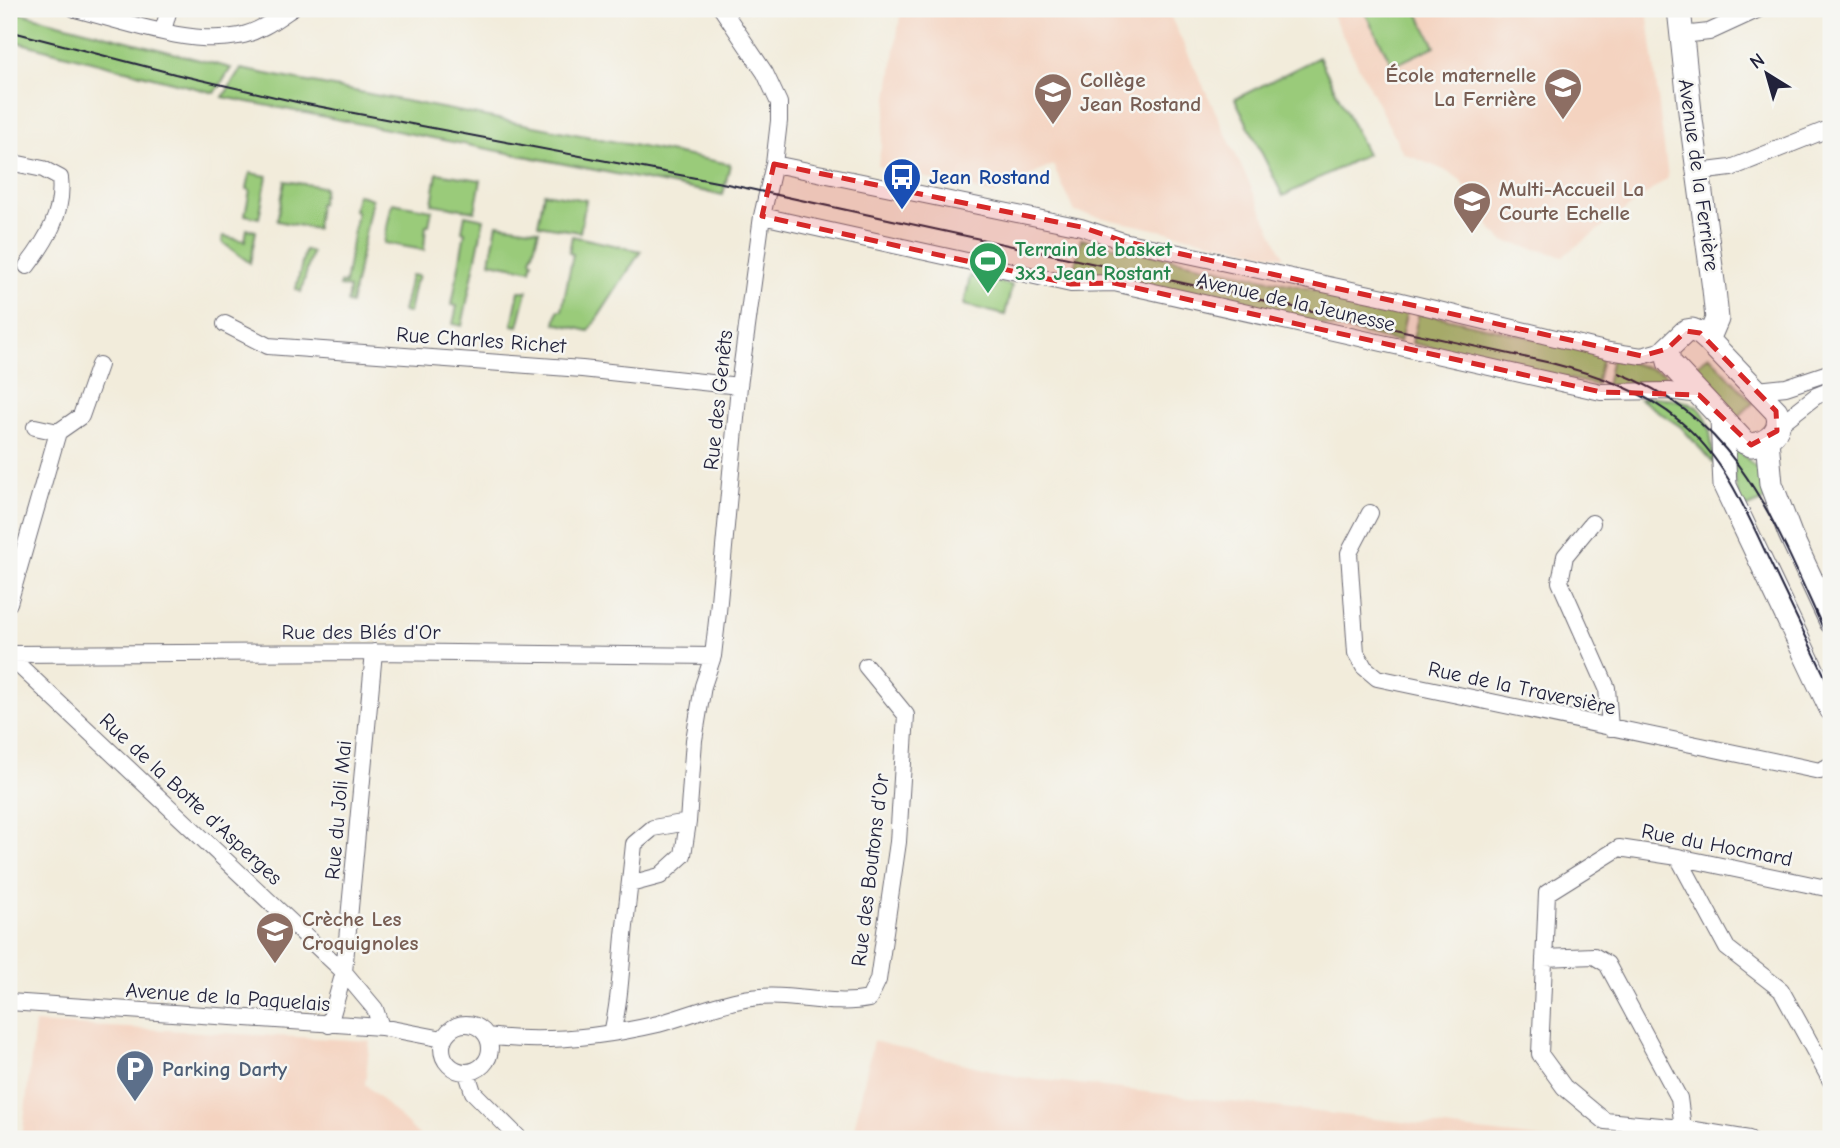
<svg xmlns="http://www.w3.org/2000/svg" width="1840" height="1148" font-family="'Comic Neue',sans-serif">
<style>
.built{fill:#f4d3c0}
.green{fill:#9acb7a;stroke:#5e765a;stroke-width:2}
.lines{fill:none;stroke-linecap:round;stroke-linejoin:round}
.street-casing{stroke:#6b6973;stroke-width:18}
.secondary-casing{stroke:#6b6973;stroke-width:25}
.street{stroke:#fff;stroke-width:16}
.secondary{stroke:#fff;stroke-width:23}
.tram{stroke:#22223b;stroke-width:2}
.marked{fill:#d62828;fill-opacity:0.2;stroke:#d62828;stroke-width:5;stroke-dasharray:14 9;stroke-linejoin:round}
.labels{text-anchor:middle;stroke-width:5;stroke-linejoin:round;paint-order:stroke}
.education-label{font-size:21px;font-weight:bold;fill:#785e54;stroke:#f6f6f2;text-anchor:start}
.street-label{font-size:21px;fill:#22223b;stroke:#f6f6f2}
.transit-label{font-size:21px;font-weight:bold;fill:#164399;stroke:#f6f6f2;text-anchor:start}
.leisure-label{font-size:21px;font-weight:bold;fill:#27864d;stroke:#f6f6f2;text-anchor:start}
.service-label{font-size:21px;font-weight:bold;fill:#4e5e75;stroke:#f6f6f2;text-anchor:start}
</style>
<rect width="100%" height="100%" fill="#f6f6f2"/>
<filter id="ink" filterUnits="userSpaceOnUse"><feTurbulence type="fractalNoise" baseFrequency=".0143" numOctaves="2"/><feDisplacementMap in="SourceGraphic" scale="14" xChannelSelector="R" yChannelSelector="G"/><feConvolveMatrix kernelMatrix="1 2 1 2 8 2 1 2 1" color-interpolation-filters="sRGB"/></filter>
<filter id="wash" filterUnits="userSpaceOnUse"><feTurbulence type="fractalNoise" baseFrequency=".00686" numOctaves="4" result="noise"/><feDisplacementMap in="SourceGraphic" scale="28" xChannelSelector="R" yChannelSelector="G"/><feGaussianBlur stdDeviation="1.57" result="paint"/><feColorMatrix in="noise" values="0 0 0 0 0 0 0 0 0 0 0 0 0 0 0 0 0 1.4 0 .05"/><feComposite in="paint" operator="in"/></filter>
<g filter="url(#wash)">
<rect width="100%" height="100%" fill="#f2ecdb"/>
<path class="built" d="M 901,9 L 1167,9 L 1284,257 L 1075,212 L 1053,165 L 993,194 L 878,166 Z
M 1329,9 L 1647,9 L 1668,178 L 1563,256 L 1503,241 L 1491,229 L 1460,180 L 1444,170 L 1403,153 Z
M 35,1023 L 370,1041 L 365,1084 L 423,1139 L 22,1139 Z
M 873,1041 L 1019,1077 L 1547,1139 L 852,1139 Z"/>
<path class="green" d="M 1363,9 L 1416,9 L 1435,46 L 1393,66 Z
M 9,10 L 231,68 L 215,93 L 9,40 Z
M 1319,57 L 1367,154 L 1283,196 L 1235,99 Z
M 241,69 L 730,164 L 723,195 L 223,97 Z
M 250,173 L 267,176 L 259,218 L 245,215 L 250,190 L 247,189 Z
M 437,173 L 481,180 L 475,211 L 432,204 Z
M 285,181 L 324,187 L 321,204 L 319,204 L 316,229 L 277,221 Z
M 544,193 L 586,200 L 580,232 L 538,225 Z
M 357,194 L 372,199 L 351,304 L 347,303 L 349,288 L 339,286 L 340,283 L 345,284 L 357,211 L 354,210 Z
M 392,203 L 432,210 L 429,225 L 426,225 L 424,250 L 384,243 Z
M 465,215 L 484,219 L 462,326 L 453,324 L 457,306 L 452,305 L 465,232 L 462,231 Z
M 497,224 L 539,230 L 531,260 L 533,261 L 531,270 L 490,262 Z
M 247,229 L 256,231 L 250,263 L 222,242 L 223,236 L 245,241 Z
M 572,236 L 641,251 L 589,331 L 555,323 L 558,310 L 562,310 L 573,254 L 569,253 Z
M 1081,239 L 1407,310 L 1400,342 L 1074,270 Z
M 305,250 L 312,252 L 301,292 L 296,289 Z
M 411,275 L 419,276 L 417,281 L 415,282 L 409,313 L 403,312 Z
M 970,276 L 1012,285 L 1005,315 L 964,305 Z
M 519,291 L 527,291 L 518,326 L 512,325 Z
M 1419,312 L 1603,354 L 1596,385 L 1412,343 Z
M 1709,355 L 1753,403 L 1736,419 L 1691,371 Z
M 1612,357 L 1664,373 L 1675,384 L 1606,386 Z
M 1652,397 C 1709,401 1708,411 1714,464 L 1681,427 L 1640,399 Z
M 1727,438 L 1755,467 L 1763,461 L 1767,499 L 1741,510 Z"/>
</g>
<g filter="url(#ink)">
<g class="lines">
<defs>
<path id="street" d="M 75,9 C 124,21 189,46 239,36 C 259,32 275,20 291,9
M 163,31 L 169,9
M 1682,35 L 1709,32 L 1759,9
M 9,162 L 43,169 L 60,178 C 64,212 47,240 27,266
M 774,164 L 1081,227 L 1123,241 L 1389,298 L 1609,351 L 1642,356 L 1667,349
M 1698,172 L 1731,168 L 1831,128
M 762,216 L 1071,284 L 1114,283 L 1601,392 L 1669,391 L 1699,395
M 225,324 L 268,346 L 582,369 L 739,386
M 1757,390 L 1786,387 L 1831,372
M 1780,424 L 1816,396 L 1831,390
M 58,432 L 81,416 L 99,365
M 1370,513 L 1349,553 L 1356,653 L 1364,667 L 1377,678 L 1820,771 L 1831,765
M 1592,523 L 1565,556 L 1560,582 L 1607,688 L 1610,728
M 9,603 L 58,432 L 35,427
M 9,654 L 374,652 L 713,656
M 9,656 L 344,972 L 375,1009 L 381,1027
M 688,822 L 694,740 L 703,686 L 713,656 L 718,612 L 739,386 L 762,216 L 774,164 L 779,121 L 779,103 L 765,73 L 722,9
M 1678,857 L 1727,948 L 1781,990 L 1831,1081
M 1544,958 L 1594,956 L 1607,964 L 1679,1098 L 1683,1128
M 9,1002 L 381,1027 L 443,1039
M442 1048a24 24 0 1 1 48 0a24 24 0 1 1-48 0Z
M 329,1025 L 344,972 L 374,652
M 612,1033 C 620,1001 621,968 624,936 C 627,905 631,874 634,844 L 653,828 L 688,822 L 683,855 L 660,876 L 630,884
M 487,1036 C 544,1044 602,1037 658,1024 C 688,1016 720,1002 751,998 C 790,992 830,1007 869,999 L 878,980 L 898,842 L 906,715 L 866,666
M 467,1073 L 473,1092 L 520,1139
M 1749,1139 L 1683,1128 L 1605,1121 L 1564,1087 L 1540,1054 L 1547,893 L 1619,848 L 1678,857 L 1831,889"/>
<path id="secondary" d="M 1679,9 L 1690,112 L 1714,289 L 1717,319 L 1708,340
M 1692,330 L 1700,333 L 1708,340 L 1776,411 C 1785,429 1769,443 1751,445 L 1744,442 L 1669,362 L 1667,349 L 1686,331 Z
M 1722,419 L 1725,486 L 1831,709
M 1767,440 L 1771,484 L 1790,534 L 1831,622"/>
</defs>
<use href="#street" class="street-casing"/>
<use href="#secondary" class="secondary-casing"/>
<use href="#street" class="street"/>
<use href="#secondary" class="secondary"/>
<path class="tram" d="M 9,31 L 175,74 L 301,103 L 727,184 L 1551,363 C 1598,375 1643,390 1681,422 C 1725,459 1747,513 1771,564 C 1791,606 1811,648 1831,689
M 1619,373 C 1744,421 1778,534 1831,645"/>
</g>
</g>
<path class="marked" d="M 774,164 L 1081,227 L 1123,241 L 1642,356 L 1667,349 L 1686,331 L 1700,333 L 1776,411 L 1777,431 L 1751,445 L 1699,395 L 1601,392 L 1114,283 L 1071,284 L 762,216 Z"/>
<defs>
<symbol id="school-pin" viewBox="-11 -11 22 30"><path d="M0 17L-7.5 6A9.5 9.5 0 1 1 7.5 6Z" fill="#8d6e63" stroke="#f6f6f2"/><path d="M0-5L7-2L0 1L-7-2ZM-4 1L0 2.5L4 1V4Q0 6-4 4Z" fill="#fff"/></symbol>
<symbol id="bus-pin" viewBox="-11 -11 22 30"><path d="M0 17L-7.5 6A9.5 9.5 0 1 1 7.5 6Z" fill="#1a4fb4" stroke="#f6f6f2"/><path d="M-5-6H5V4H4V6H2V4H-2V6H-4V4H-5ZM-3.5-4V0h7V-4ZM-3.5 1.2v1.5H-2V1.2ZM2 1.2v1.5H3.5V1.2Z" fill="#fff"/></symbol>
<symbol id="stadium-pin" viewBox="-11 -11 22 30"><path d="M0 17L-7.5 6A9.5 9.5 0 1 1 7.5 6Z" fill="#2e9e5b" stroke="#f6f6f2"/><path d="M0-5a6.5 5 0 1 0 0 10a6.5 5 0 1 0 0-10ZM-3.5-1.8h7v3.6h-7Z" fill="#fff"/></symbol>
<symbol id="parking-pin" viewBox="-11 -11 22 30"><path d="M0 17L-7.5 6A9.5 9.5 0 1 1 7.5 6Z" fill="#5c6f8a" stroke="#f6f6f2"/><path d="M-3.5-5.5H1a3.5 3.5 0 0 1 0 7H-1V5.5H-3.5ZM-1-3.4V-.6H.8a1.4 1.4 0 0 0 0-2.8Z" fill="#fff"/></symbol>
</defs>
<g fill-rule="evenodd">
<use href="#school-pin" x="1541" y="65" width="44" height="60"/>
<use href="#school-pin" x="1031" y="70" width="44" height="60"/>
<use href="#bus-pin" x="880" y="155" width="44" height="60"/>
<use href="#school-pin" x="1450" y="179" width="44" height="60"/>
<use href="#stadium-pin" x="966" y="239" width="44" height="60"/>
<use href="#school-pin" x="253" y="909" width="44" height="60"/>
<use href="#parking-pin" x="113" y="1047" width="44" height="60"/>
</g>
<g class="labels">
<g class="education-label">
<text x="1536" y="82" text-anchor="end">École maternelle<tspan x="1536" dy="24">La Ferrière</tspan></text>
<text x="1080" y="87">Collège<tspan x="1080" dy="24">Jean Rostand</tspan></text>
<text x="1499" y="196">Multi-Accueil La<tspan x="1499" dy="24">Courte Echelle</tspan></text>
<text x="302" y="926">Crèche Les<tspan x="302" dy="24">Croquignoles</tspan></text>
</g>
<g class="street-label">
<text transform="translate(1699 175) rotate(82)" y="7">Avenue de la Ferrière</text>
<text transform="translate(1296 302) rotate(13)" y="7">Avenue de la Jeunesse</text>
<text transform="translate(481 340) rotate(4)" y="7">Rue Charles Richet</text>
<text transform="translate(718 400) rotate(-84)" y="7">Rue des Genêts</text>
<text x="361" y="639">Rue des Blés d'Or</text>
<text transform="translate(1522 688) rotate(12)" y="7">Rue de la Traversière</text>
<text transform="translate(191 799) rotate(43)" y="7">Rue de la Botte d'Asperges</text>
<text transform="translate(338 810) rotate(-85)" y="7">Rue du Joli Mai</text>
<text transform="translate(1717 845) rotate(11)" y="7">Rue du Hocmard</text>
<text transform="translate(870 870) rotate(-83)" y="7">Rue des Boutons d'Or</text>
<text transform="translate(228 997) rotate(4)" y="7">Avenue de la Paquelais</text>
</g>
<g class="transit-label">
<text x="929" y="184">Jean Rostand</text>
</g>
<g class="leisure-label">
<text x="1015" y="256">Terrain de basket<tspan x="1015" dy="24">3x3 Jean Rostant</tspan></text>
</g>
<g class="service-label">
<text x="162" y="1076">Parking Darty</text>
</g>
</g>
<rect width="1840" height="1148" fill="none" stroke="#f6f6f2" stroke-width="35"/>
<g transform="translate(1767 74) rotate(323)" stroke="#f6f6f2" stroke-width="5" paint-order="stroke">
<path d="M0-5L12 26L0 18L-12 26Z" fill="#22223b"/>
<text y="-10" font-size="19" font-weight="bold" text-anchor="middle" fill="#22223b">N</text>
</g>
</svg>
